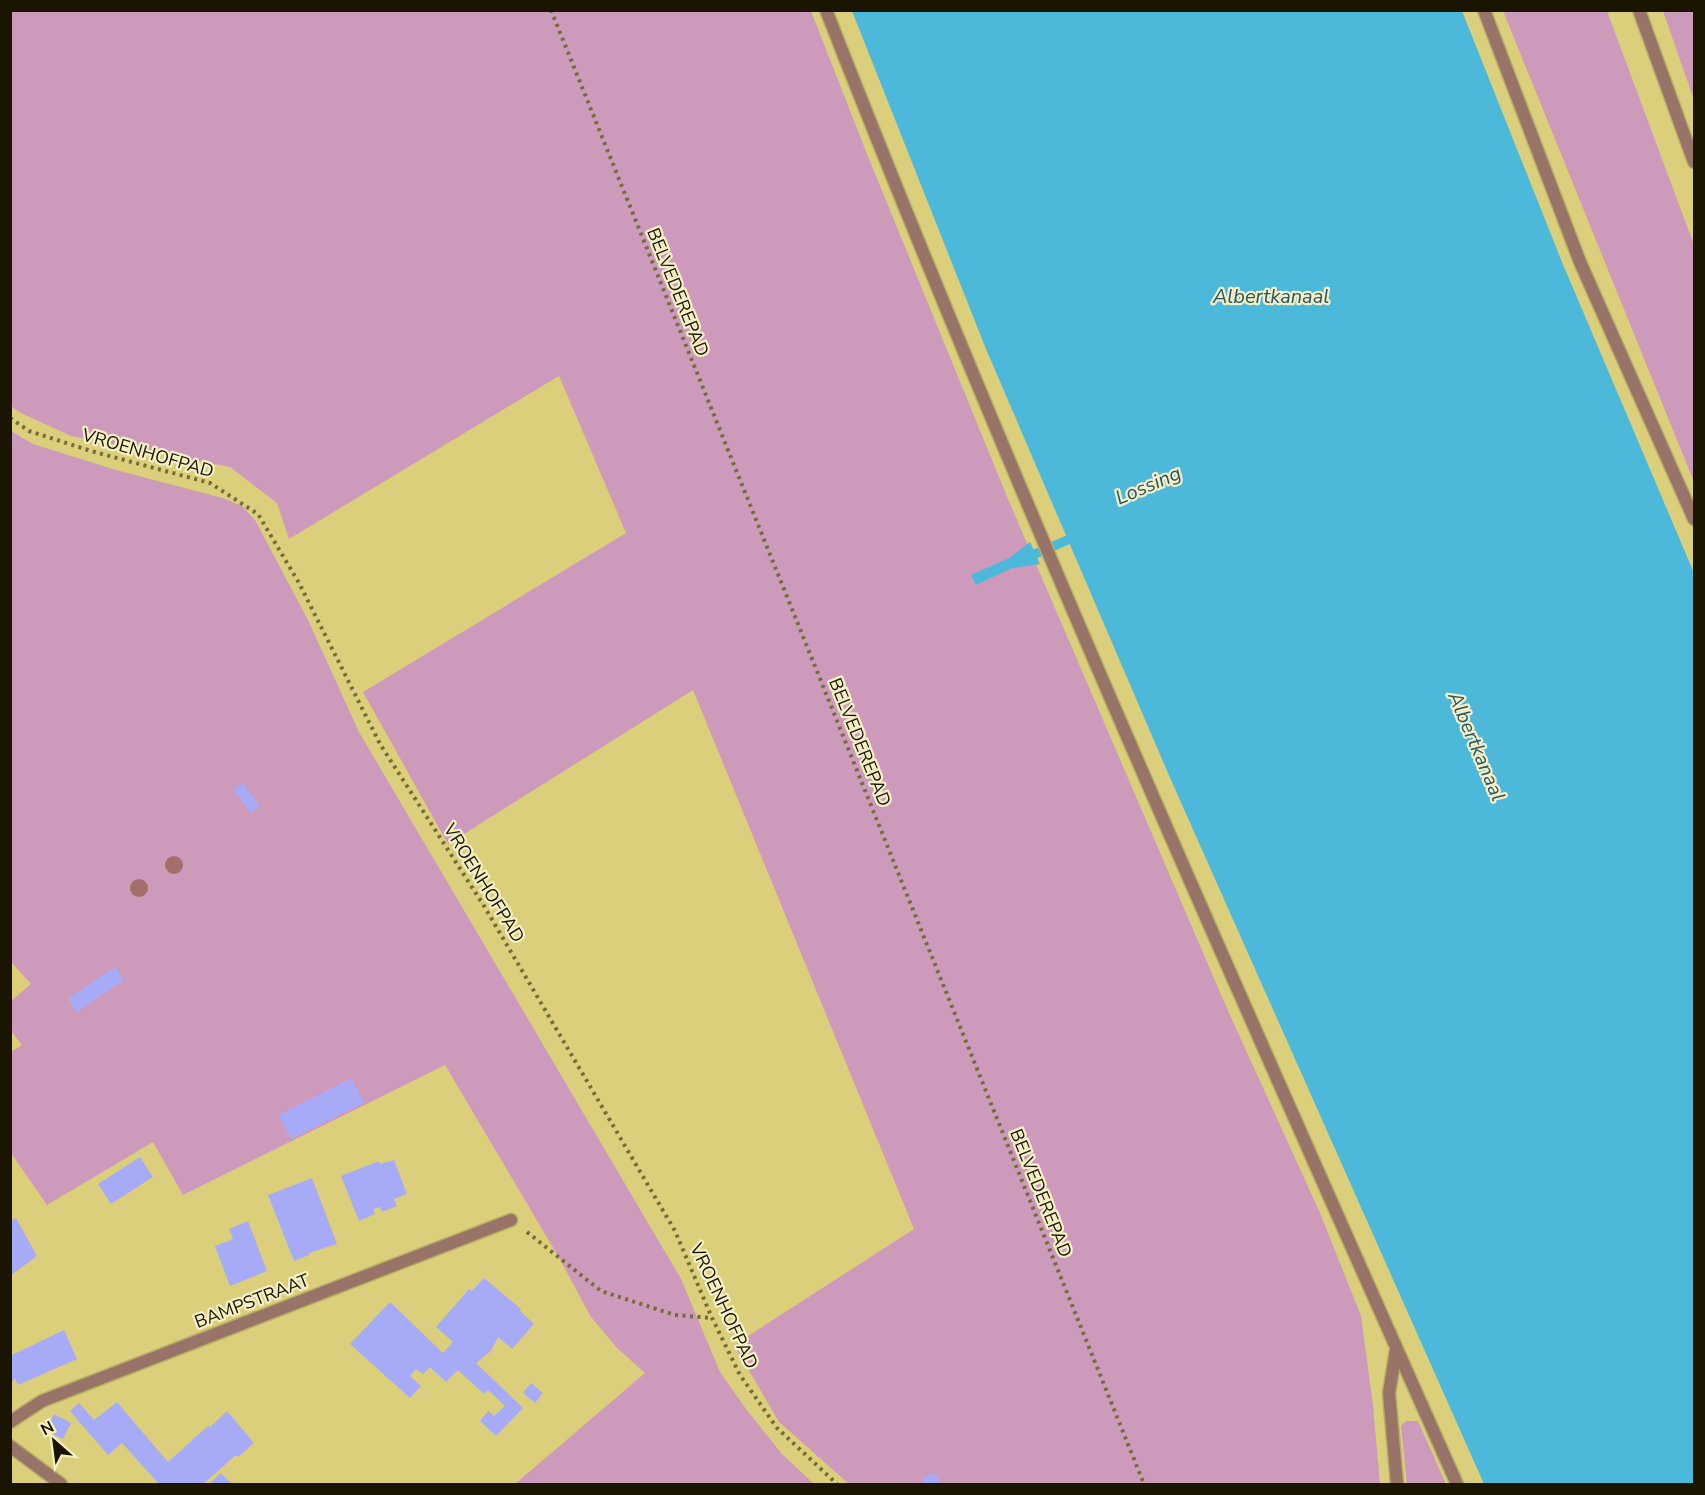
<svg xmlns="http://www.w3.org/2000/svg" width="1705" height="1495" font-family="'Nunito Sans',sans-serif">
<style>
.green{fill:#ce9abb}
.water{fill:#4cb9da}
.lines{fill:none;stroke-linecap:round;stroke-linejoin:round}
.stream{stroke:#4cb9da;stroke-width:9}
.building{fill:#a7abf7}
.lane-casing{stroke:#b9ae65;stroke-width:15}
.street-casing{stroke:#b9ae65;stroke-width:15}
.path{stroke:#746c39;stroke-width:4;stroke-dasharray:3 4.5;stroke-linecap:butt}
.lane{stroke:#977467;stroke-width:12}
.street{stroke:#977467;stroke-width:12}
.tree{fill:#a46e6b}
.labels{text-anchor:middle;stroke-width:4.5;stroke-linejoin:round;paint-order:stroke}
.street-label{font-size:18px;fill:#191500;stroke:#f5efc6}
.water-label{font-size:20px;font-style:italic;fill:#285665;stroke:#f5efc6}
</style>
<rect width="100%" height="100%" fill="#dccf7b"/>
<path class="green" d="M 10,11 L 811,11 L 867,154 L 1008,499 L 1229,1013 L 1320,1213 L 1361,1316 L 1373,1406 L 1380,1484 L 849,1484 L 779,1422 L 734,1345 L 914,1229 L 693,690 L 448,844 L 363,692 L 626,533 L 559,376 L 289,539 L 277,503 L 230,467 L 71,436 L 19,412 L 10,405 Z
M 1503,11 L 1607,11 L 1694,245 L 1694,482 Z
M 1663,11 L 1694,11 L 1694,100 Z
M 11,431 L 33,444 L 116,470 L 223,498 L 242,506 L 255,520 L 308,620 L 359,732 L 681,1279 L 720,1372 L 746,1409 L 782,1454 L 814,1484 L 515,1484 L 645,1373 L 617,1348 L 591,1317 L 558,1256 L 445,1065 L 183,1195 L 153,1142 L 47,1205 L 11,1153 L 11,1052 L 22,1045 L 11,1031 L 11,1001 L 31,984 L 11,962 Z
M 1406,1421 L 1418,1421 L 1446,1484 L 1407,1484 L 1401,1426 Z"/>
<path class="water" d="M 852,11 L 1462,11 L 1562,262 L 1694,573 L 1694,1484 L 1484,1484 L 1171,780 L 986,349 Z
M 1030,542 L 1040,564 L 1012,568 L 976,585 L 971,575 L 1009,558 Z"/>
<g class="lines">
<path class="stream" d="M 1026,558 L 1079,535"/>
</g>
<path class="building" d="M 243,783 L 260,806 L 251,813 L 234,790 Z
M 115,967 L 124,980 L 77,1012 L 68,999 Z
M 352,1078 L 364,1103 L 291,1139 L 279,1115 Z
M 140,1157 L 153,1177 L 111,1204 L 98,1184 Z
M 394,1160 L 407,1194 L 394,1199 L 397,1206 L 382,1212 L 380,1207 L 373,1209 L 375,1214 L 359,1221 L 341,1176 L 379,1161 L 380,1164 Z
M 312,1178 L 337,1244 L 309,1253 L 309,1255 L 294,1261 L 268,1195 Z
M 16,1218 L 37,1256 L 10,1276 L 10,1221 Z
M 248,1221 L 267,1271 L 230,1286 L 215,1246 L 233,1239 L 229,1229 Z
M 484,1278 L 521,1309 L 520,1311 L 534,1324 L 512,1349 L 498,1337 L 491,1351 L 476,1363 L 523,1408 L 496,1436 L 480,1421 L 488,1411 L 494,1416 L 505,1406 L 488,1390 L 484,1394 L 458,1370 L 446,1382 L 430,1367 L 423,1374 L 416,1369 L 410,1376 L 421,1386 L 410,1398 L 350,1344 L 390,1302 L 443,1353 L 453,1342 L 436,1327 L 469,1289 L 472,1291 Z
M 64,1330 L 77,1359 L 18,1385 L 15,1378 L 10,1385 L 10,1356 Z
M 531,1383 L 543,1393 L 535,1403 L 523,1393 Z
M 117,1402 L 168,1462 L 209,1425 L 210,1427 L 227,1411 L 254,1443 L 238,1457 L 236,1455 L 203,1484 L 159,1484 L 122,1443 L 108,1455 L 70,1411 L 79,1403 L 94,1420 Z
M 54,1414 L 71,1423 L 63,1439 L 46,1431 Z
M 934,1472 L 942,1484 L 925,1484 L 922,1479 Z
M 221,1473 L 232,1484 L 209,1484 Z"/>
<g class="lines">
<defs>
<path id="lane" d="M 826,10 C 1021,508 1240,996 1457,1484
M 1484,10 L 1580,262 L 1694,519
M 1396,1350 L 1389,1393 L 1397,1484"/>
<path id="street" d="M 1639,10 L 1694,162
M 10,1422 L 42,1401 L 511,1220
M 10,1446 L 61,1484"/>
</defs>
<use href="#lane" class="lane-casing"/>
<use href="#street" class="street-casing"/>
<path class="path" d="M 551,10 L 1144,1484
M 10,418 L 29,431 L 91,451 L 210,483 L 258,514 L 299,583 L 380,744 L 484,906 L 675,1231 L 712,1318 L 740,1375 L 777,1428 L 837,1484
M 527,1232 L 601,1291 L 675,1315 L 712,1318"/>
<use href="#lane" class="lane"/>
<use href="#street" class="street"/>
</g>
<g class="tree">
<circle cx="174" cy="865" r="9"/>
<circle cx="139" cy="888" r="9"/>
</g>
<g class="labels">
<g class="street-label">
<text transform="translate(678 292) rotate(68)" y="6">BELVEDEREPAD</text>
<text transform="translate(148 453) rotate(16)" y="6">VROENHOFPAD</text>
<text transform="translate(860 742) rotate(68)" y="6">BELVEDEREPAD</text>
<text transform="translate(484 883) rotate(58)" y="6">VROENHOFPAD</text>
<text transform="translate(1041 1193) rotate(68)" y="6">BELVEDEREPAD</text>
<text transform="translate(252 1301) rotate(-21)" y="6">BAMPSTRAAT</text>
<text transform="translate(724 1306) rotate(65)" y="6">VROENHOFPAD</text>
</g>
<g class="water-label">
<text x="1271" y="303">Albertkanaal</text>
<text transform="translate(1148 485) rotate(-23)" y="7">Lossing</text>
<text transform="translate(1477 746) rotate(67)" y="7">Albertkanaal</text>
</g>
</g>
<rect width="1705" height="1495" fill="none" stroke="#191500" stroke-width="24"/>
<g transform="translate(54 1441) rotate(332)" stroke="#f5efc6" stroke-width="4.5" paint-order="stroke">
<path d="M0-4.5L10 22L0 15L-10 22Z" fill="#191500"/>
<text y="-9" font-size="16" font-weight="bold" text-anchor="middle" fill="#191500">N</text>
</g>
</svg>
